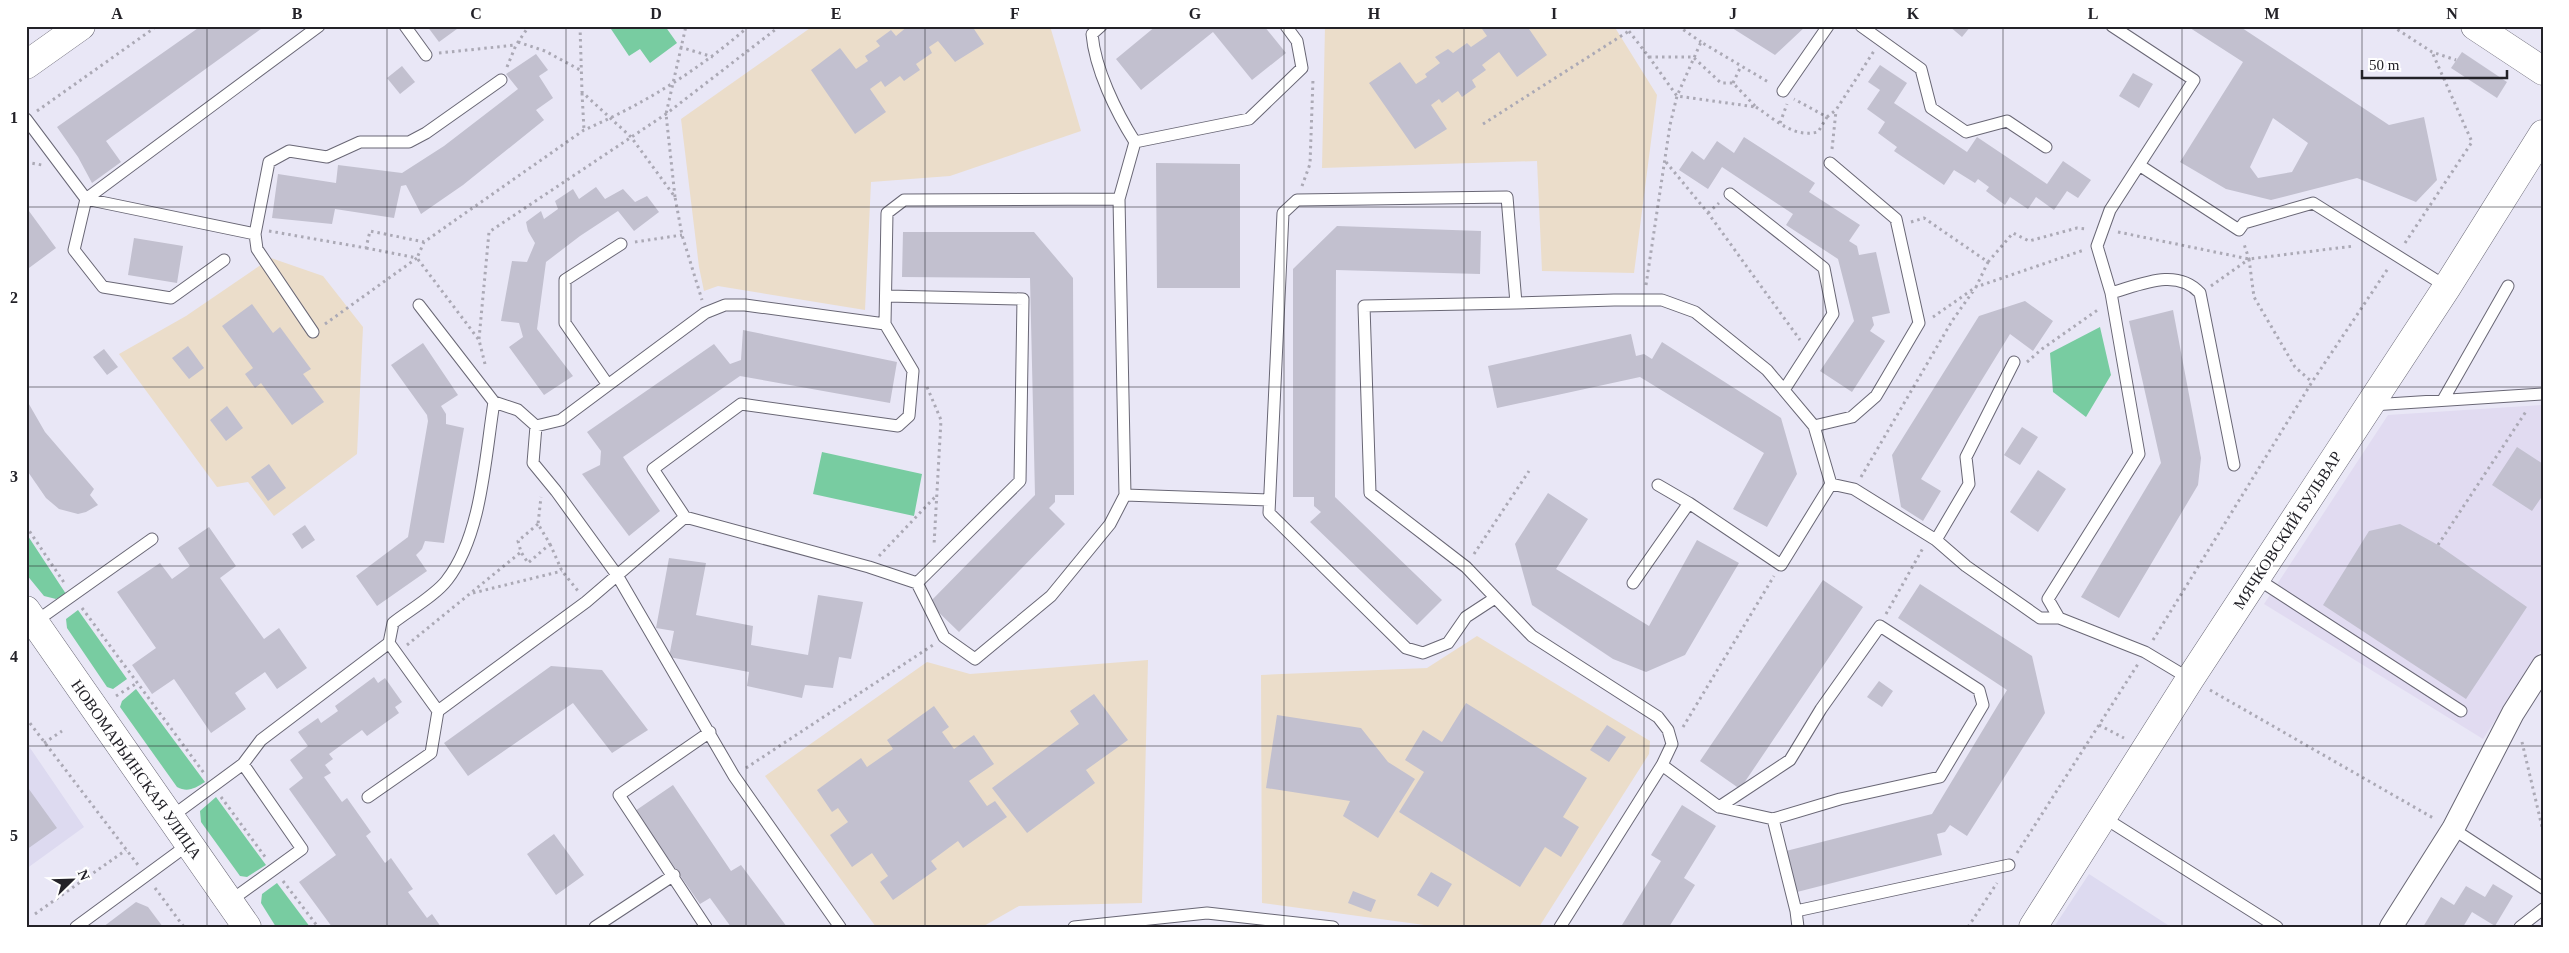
<svg xmlns="http://www.w3.org/2000/svg" width="2569" height="953" font-family="'Times New Roman',serif">
<style>
.commercial{fill:#e1dbf1}
.built{fill:#dddaf0}
.education{fill:#ebddca}
.green{fill:#78cca1}
.building{fill:#c2c0cf;fill-rule:evenodd}
.lines{fill:none;stroke-linecap:round;stroke-linejoin:round}
.lane-casing{stroke:#696775;stroke-width:13}
.street-casing{stroke:#696775;stroke-width:24}
.secondary-casing{stroke:#696775;stroke-width:29}
.path{stroke:#aba9b5;stroke-width:3;stroke-dasharray:2.5 4;stroke-linecap:butt}
.lane{stroke:#fff;stroke-width:11}
.street{stroke:#fff;stroke-width:22}
.secondary{stroke:#fff;stroke-width:28}
.grid{fill:none;stroke:#232228;stroke-width:1;stroke-opacity:0.55}
.labels{text-anchor:middle;stroke-width:4.5;stroke-linejoin:round;paint-order:stroke}
.street-label{font-size:16px;fill:#232228;stroke:#fff}
.neatline{fill:none;stroke:#232228;stroke-width:2}
.grid-label{font-size:16px;text-anchor:middle;font-weight:bold;fill:#232228}
</style>
<rect width="100%" height="100%" fill="#e9e7f6"/>
<path class="commercial" d="M 2543,405 L 2543,647 L 2483,739 L 2264,604 L 2388,415 Z"/>
<path class="built" d="M 26,742 L 84,827 L 26,869 Z
M 2089,874 L 2171,927 L 2054,927 Z"/>
<path class="education" d="M 813,26 L 1050,26 L 1081,131 L 950,176 L 871,182 L 865,310 L 718,286 L 704,291 L 699,267 L 681,119 Z
M 1325,26 L 1614,26 L 1657,95 L 1634,273 L 1542,271 L 1537,161 L 1322,168 Z
M 271,258 L 323,276 L 363,327 L 357,454 L 274,516 L 248,482 L 217,487 L 119,354 L 186,316 Z
M 1477,636 L 1650,741 L 1649,754 L 1539,927 L 1439,927 L 1262,903 L 1261,675 L 1427,668 Z
M 1148,660 L 1142,903 L 1019,906 L 982,927 L 876,927 L 765,776 L 927,662 L 970,674 Z"/>
<path class="green" d="M 609,26 L 665,26 L 677,43 L 650,63 L 640,49 L 629,56 Z
M 2100,327 L 2111,375 L 2086,417 L 2053,392 L 2050,353 Z
M 822,452 L 922,474 L 914,516 L 813,494 Z
M 26,533 L 66,594 L 56,599 L 44,596 L 26,574 Z
M 78,610 L 127,679 L 113,689 L 107,687 L 67,628 L 66,619 Z
M 136,689 L 205,782 C 195,788 188,793 177,787 L 120,707 L 122,701 Z
M 216,797 L 266,865 L 247,877 L 240,876 L 201,822 L 200,811 Z
M 277,883 L 310,927 L 276,927 L 261,903 L 262,894 Z"/>
<path class="building" d="M 201,26 L 265,26 L 106,141 L 121,162 L 92,183 L 78,157 L 57,127 Z
M 427,26 L 461,26 L 439,42 Z
M 908,26 L 972,26 L 984,44 L 955,62 L 938,41 L 929,47 L 932,53 L 916,64 L 920,70 L 904,81 L 900,76 L 885,87 L 881,81 L 870,89 L 886,112 L 855,134 L 811,70 L 840,48 L 856,69 L 868,61 L 865,56 L 880,46 L 876,41 L 891,30 L 896,36 Z
M 1156,26 L 1264,26 L 1286,53 L 1252,80 L 1213,32 L 1141,90 L 1116,59 Z
M 1480,26 L 1527,26 L 1547,55 L 1517,77 L 1499,52 L 1482,65 L 1486,70 L 1472,80 L 1476,87 L 1462,97 L 1458,91 L 1442,103 L 1439,99 L 1431,105 L 1447,129 L 1415,149 L 1369,83 L 1400,62 L 1416,84 L 1427,77 L 1425,74 L 1440,63 L 1435,57 L 1448,49 L 1453,53 L 1467,43 L 1471,47 L 1487,36 Z
M 1729,26 L 1806,26 L 1775,55 Z
M 1949,26 L 1971,26 L 1962,37 Z
M 2187,26 L 2239,26 L 2389,125 L 2424,117 L 2437,180 L 2416,202 L 2357,178 L 2271,200 L 2226,189 L 2180,162 L 2243,62 ZM 2273,118 L 2308,143 L 2292,172 L 2258,178 L 2250,167 Z
M 2462,52 L 2507,82 L 2497,98 L 2451,68 Z
M 536,54 L 548,70 L 539,76 L 553,98 L 536,110 L 544,120 L 463,185 L 421,214 L 406,185 L 401,186 L 394,218 L 335,209 L 332,224 L 272,218 L 278,174 L 336,183 L 338,165 L 402,173 L 444,146 L 518,89 L 506,74 Z
M 1880,65 L 1907,83 L 1894,103 L 1967,152 L 1977,137 L 2047,184 L 2063,161 L 2091,180 L 2078,198 L 2067,191 L 2054,210 L 2036,197 L 2028,209 L 2010,197 L 2005,205 L 1986,191 L 1989,187 L 1978,179 L 1975,183 L 1954,170 L 1944,185 L 1894,151 L 1897,147 L 1878,133 L 1885,122 L 1867,109 L 1880,90 L 1868,82 Z
M 402,66 L 415,82 L 400,94 L 387,78 Z
M 2133,73 L 2153,84 L 2139,108 L 2119,96 Z
M 1744,137 L 1815,183 L 1809,192 L 1860,225 L 1849,241 L 1857,246 L 1859,255 L 1876,252 L 1890,313 L 1872,317 L 1874,325 L 1870,331 L 1885,341 L 1852,392 L 1820,371 L 1854,321 L 1838,259 L 1786,225 L 1793,214 L 1722,167 L 1708,189 L 1679,170 L 1692,151 L 1704,160 L 1717,141 L 1734,153 Z
M 1156,163 L 1240,164 L 1240,288 L 1157,288 Z
M 596,187 L 605,199 L 623,189 L 635,202 L 647,196 L 659,212 L 634,231 L 618,211 L 580,236 L 546,262 L 537,329 L 573,376 L 544,395 L 509,347 L 523,337 L 519,323 L 501,321 L 512,261 L 527,262 L 535,243 L 528,231 L 526,222 L 541,211 L 544,219 L 558,209 L 555,201 L 573,189 L 579,199 Z
M 26,207 L 56,248 L 29,268 L 27,279 Z
M 1337,226 L 1481,231 L 1480,274 L 1336,270 L 1335,497 L 1442,600 L 1417,625 L 1310,522 L 1321,512 L 1314,506 L 1314,497 L 1293,497 L 1293,269 Z
M 903,232 L 1034,232 L 1073,278 L 1074,495 L 1055,495 L 1055,502 L 1049,508 L 1065,524 L 959,632 L 929,603 L 1035,495 L 1030,278 L 902,277 Z
M 134,238 L 183,246 L 177,283 L 128,275 Z
M 2025,301 L 2053,321 L 2033,351 L 2010,334 L 1921,479 L 1941,491 L 1923,521 L 1901,507 L 1892,455 L 1979,316 Z
M 252,304 L 273,333 L 280,327 L 311,369 L 303,374 L 324,402 L 292,425 L 261,383 L 255,388 L 245,374 L 253,368 L 222,326 Z
M 2173,310 L 2201,458 L 2198,485 L 2119,618 L 2081,597 L 2161,463 L 2129,321 Z
M 743,330 L 897,362 L 890,403 L 740,376 L 623,457 L 660,511 L 629,536 L 582,474 L 600,465 L 601,451 L 587,432 L 714,344 L 730,364 L 741,360 Z
M 1631,334 L 1636,356 L 1644,354 L 1652,359 L 1662,342 L 1781,418 L 1797,474 L 1767,527 L 1733,509 L 1764,453 L 1640,377 L 1497,408 L 1488,366 Z
M 423,343 L 458,395 L 441,406 L 446,414 L 446,424 L 464,428 L 444,543 L 425,541 L 422,549 L 416,555 L 427,571 L 377,606 L 356,576 L 408,537 L 428,421 L 427,415 L 391,365 Z
M 188,346 L 204,368 L 189,379 L 172,358 Z
M 104,349 L 118,367 L 107,375 L 93,357 Z
M 26,399 L 45,432 L 94,489 L 90,495 L 98,505 L 86,512 L 78,514 L 59,509 L 46,498 L 26,469 Z
M 227,406 L 243,428 L 226,441 L 210,420 Z
M 2022,427 L 2038,437 L 2020,465 L 2004,455 Z
M 2517,447 L 2543,464 L 2543,495 L 2532,511 L 2492,485 Z
M 269,464 L 286,488 L 268,501 L 251,477 Z
M 2038,470 L 2066,489 L 2038,532 L 2010,512 Z
M 1548,493 L 1588,519 L 1556,569 L 1649,626 L 1697,540 L 1739,563 L 1685,655 L 1646,672 L 1613,659 L 1532,605 L 1515,544 Z
M 2400,524 L 2438,545 L 2527,607 L 2466,699 L 2323,605 L 2369,531 Z
M 305,525 L 315,540 L 302,549 L 292,534 Z
M 209,527 L 236,566 L 220,578 L 264,639 L 279,628 L 307,668 L 277,689 L 265,672 L 235,693 L 246,709 L 211,733 L 174,679 L 152,694 L 132,665 L 156,648 L 117,592 L 160,563 L 172,579 L 190,566 L 178,548 Z
M 669,558 L 706,563 L 696,615 L 753,626 L 751,645 L 808,655 L 818,595 L 863,602 L 851,659 L 839,657 L 833,688 L 805,685 L 802,698 L 747,686 L 749,672 L 669,657 L 674,631 L 656,628 Z
M 1823,580 L 1863,607 L 1740,789 L 1700,761 Z
M 1920,584 L 2032,656 L 2045,713 L 1967,836 L 1950,825 L 1945,832 L 1937,834 L 1942,855 L 1797,892 L 1786,851 L 1932,814 L 2007,690 L 1898,618 Z
M 551,666 L 602,670 L 648,730 L 612,753 L 573,703 L 468,776 L 444,743 Z
M 374,677 L 378,683 L 385,678 L 402,702 L 395,707 L 399,713 L 367,736 L 362,730 L 329,754 L 333,759 L 325,765 L 331,773 L 324,777 L 342,802 L 347,798 L 371,832 L 366,836 L 385,863 L 391,858 L 413,889 L 408,892 L 427,918 L 432,914 L 441,927 L 332,927 L 299,882 L 336,855 L 289,789 L 303,778 L 290,760 L 308,746 L 298,732 L 318,718 L 321,723 L 338,711 L 335,706 Z
M 1879,681 L 1893,691 L 1882,707 L 1867,697 Z
M 1094,694 L 1128,740 L 1086,770 L 1095,783 L 1027,833 L 992,788 L 1079,724 L 1070,711 Z
M 1466,703 L 1587,778 L 1563,817 L 1579,827 L 1561,857 L 1545,847 L 1520,887 L 1399,812 L 1424,772 L 1405,760 L 1423,730 L 1442,742 Z
M 934,706 L 949,727 L 942,732 L 954,749 L 974,735 L 994,764 L 969,781 L 987,806 L 995,801 L 1007,817 L 963,848 L 958,841 L 931,861 L 937,869 L 893,900 L 880,882 L 888,876 L 872,853 L 852,867 L 830,835 L 848,822 L 838,808 L 832,812 L 817,790 L 861,758 L 867,767 L 893,749 L 887,740 Z
M 1277,715 L 1361,728 L 1388,762 L 1415,779 L 1378,838 L 1343,816 L 1350,801 L 1266,788 Z
M 1607,725 L 1626,737 L 1609,762 L 1590,750 Z
M 26,785 L 57,828 L 26,850 Z
M 673,785 L 731,871 L 741,865 L 787,927 L 731,927 L 710,898 L 700,904 L 635,811 Z
M 1682,805 L 1716,826 L 1684,878 L 1695,885 L 1669,927 L 1625,927 L 1622,925 L 1661,861 L 1651,855 Z
M 554,834 L 584,875 L 556,895 L 527,854 Z
M 1431,872 L 1452,884 L 1438,907 L 1417,895 Z
M 2493,884 L 2513,896 L 2495,926 L 2472,912 L 2463,927 L 2423,927 L 2441,897 L 2454,905 L 2466,886 L 2485,897 Z
M 1353,891 L 1376,900 L 1371,912 L 1348,903 Z
M 136,902 L 148,907 L 163,927 L 103,927 Z"/>
<g class="lines">
<defs>
<path id="lane" d="M 405,26 L 426,55
M 1861,26 L 1921,69 L 1931,108 L 1966,132 L 2007,121 L 2046,147
M 2112,26 L 2194,80 L 2139,165 L 2239,230 L 2244,223 L 2313,203 L 2447,287
M 1783,91 L 1828,26
M 26,119 L 86,199 L 74,250 L 103,287 L 171,298 L 224,260
M 1135,142 L 1249,119 L 1302,68 L 1297,41 L 1286,26
M 2139,165 L 2110,210 L 2097,246 L 2111,293 L 2139,454 L 2048,599 L 2059,618 L 2145,652 L 2190,679
M 1730,194 L 1824,268 L 1833,314 L 1784,390
M 255,234 L 269,162 L 289,151 L 327,157 L 360,142 L 409,142 L 426,133 L 501,80
M 2111,293 C 2140,285 2176,267 2200,293 L 2234,465
M 1516,303 L 1364,306 L 1370,493 L 1466,567 L 1532,636 L 1658,717 L 1668,730 L 1672,744 L 1662,765 L 1560,927
M 313,332 L 257,249 L 255,234 L 86,199 L 319,26
M 608,385 L 705,313 L 725,305 L 745,305 L 885,324 L 887,213 L 904,200 L 1119,199 L 1135,142 C 1116,112 1095,69 1092,34 L 1101,26
M 2443,400 L 2508,286
M 494,402 L 518,410 L 536,426 L 561,420 L 608,385 L 565,323 L 565,280 L 621,244
M 2372,405 L 2543,394
M 536,426 L 533,463 L 556,491 L 617,575 L 734,776 L 840,927
M 1831,484 L 1854,489 L 1936,540 L 1969,484 L 1966,457 L 2014,362
M 1658,485 L 1689,503 L 1781,565 L 1831,484 L 1814,426
M 1125,495 L 1269,500
M 685,517 L 653,469 L 741,404 L 898,426 L 909,416 L 913,371 L 885,324
M 1936,540 L 1966,566 L 2040,618 L 2059,618
M 2256,578 L 2461,711
M 917,583 L 944,637 L 975,659 L 1051,596 L 1110,524 L 1125,495 L 1119,199
M 1633,583 L 1689,503
M 1495,598 L 1466,617 L 1448,643 L 1423,653 L 1406,648 L 1269,513 L 1283,213 L 1297,200 L 1507,197 L 1516,303 L 1614,300 L 1662,300 L 1695,312 L 1767,370 L 1814,426 L 1852,417 L 1876,396 L 1919,323 L 1896,219 L 1830,163
M 35,622 L 152,539
M 438,711 L 586,602 L 685,517 L 869,567 L 917,583 L 1020,481 L 1023,299 L 887,296
M 1662,765 L 1719,807 L 1790,760 L 1821,709 L 1880,626 L 1979,690 L 1983,705 L 1940,777 L 1840,799 L 1773,819
M 368,797 L 431,753 L 438,711 L 389,643
M 1719,807 L 1773,819 L 1796,911 L 1798,927
M 171,817 L 243,764 L 261,740 L 389,643 L 393,623 C 408,611 436,595 447,580 C 482,535 485,457 494,402 L 419,305
M 2103,817 L 2277,927
M 2453,829 L 2543,888
M 230,901 L 302,849 L 243,764
M 1796,911 L 2009,865
M 76,927 L 189,844
M 595,927 L 674,875
M 706,927 L 619,795 L 710,732
M 1074,927 L 1207,913 L 1333,927
M 2520,927 L 2543,909"/>
<path id="street" d="M 2391,927 L 2453,829 L 2513,713 L 2543,666"/>
<path id="secondary" d="M 2475,26 L 2543,71
M 26,65 L 81,26
M 26,610 L 247,927
M 2033,927 L 2190,679 L 2447,287 L 2543,134"/>
</defs>
<use href="#lane" class="lane-casing"/>
<use href="#street" class="street-casing"/>
<use href="#secondary" class="secondary-casing"/>
<path class="path" d="M 580,26 L 582,92 L 631,137 L 675,197 L 682,235 L 702,300
M 1625,26 L 1649,57
M 1678,26 L 1701,42
M 2392,26 L 2432,52 L 2456,60
M 518,42 L 545,51 L 582,71
M 680,47 L 713,57
M 439,53 L 516,45
M 1649,57 L 1693,57 L 1721,83 L 1733,83 L 1756,107 L 1677,96 Z
M 507,67 L 516,45 L 529,26
M 1733,83 L 1741,66
M 582,93 L 584,130
M 1756,107 C 1776,120 1793,138 1818,132 L 1827,117 L 1794,99
M 37,111 L 157,26
M 1827,117 L 1836,110 L 1874,51
M 1780,123 L 1787,104
M 1483,124 L 1629,31
M 1832,149 L 1836,111
M 26,162 L 42,165
M 1666,162 L 1708,213 L 1800,340
M 1302,186 L 1310,164 L 1313,79
M 675,197 L 666,114 L 686,26
M 1708,213 L 1719,203
M 1911,222 L 1924,218 L 1988,262 L 1976,287 L 1933,317
M 269,231 L 366,248 L 370,231 L 424,242
M 2118,232 L 2249,259 L 2354,246
M 635,242 L 682,235
M 2405,243 L 2472,142 L 2432,52
M 2249,259 L 2254,297 L 2295,367 L 2312,382
M 1988,262 L 2013,233 L 2029,241 L 2077,228 L 2087,229
M 1646,285 L 1670,125 L 1677,96 L 1701,42 L 1770,83
M 2211,286 L 2249,259 L 2244,244
M 325,324 L 417,258 L 366,248
M 479,339 L 489,232 L 666,114 L 780,26
M 2027,362 L 2042,349 L 2099,309
M 485,364 L 479,340 L 417,258 L 424,242 L 584,130 C 644,104 699,70 749,26
M 927,387 L 941,420 L 934,545
M 1861,477 L 1952,321 L 1976,287 L 2084,250
M 538,524 L 518,541 L 521,552 L 528,563 L 550,544 L 538,524 L 541,497
M 26,526 L 65,584
M 550,544 L 562,571 L 578,591
M 2438,545 L 2527,410
M 1474,554 L 1529,471
M 879,556 L 935,497
M 473,593 L 562,571
M 82,608 L 204,773
M 1886,614 L 1923,548
M 2153,640 L 2312,382 L 2389,267
M 407,645 L 521,552
M 2210,690 L 2435,819
M 116,696 L 137,683
M 26,718 L 138,865
M 2099,725 L 2124,738
M 1683,727 L 1774,576
M 2522,742 L 2543,831
M 44,743 L 62,731
M 746,768 L 933,645
M 221,797 L 266,858
M 2017,853 L 2138,664
M 283,881 L 318,927
M 155,888 L 184,927
M 35,914 L 126,850
M 1968,927 L 1997,883"/>
<use href="#lane" class="lane"/>
<use href="#street" class="street"/>
<use href="#secondary" class="secondary"/>
</g>
<path class="grid" d="M 207,26 L 207,927M 387,26 L 387,927M 566,26 L 566,927M 746,26 L 746,927M 925,26 L 925,927M 1105,26 L 1105,927M 1284,26 L 1284,927M 1464,26 L 1464,927M 1644,26 L 1644,927M 1823,26 L 1823,927M 2003,26 L 2003,927M 2182,26 L 2182,927M 2362,26 L 2362,927M 26,207 L 2543,207M 26,387 L 2543,387M 26,566 L 2543,566M 26,746 L 2543,746"/>
<g class="labels">
<g class="street-label">
<text transform="translate(2287 530) rotate(-57)" y="6">МЯЧКОВСКИЙ БУЛЬВАР</text>
<text transform="translate(137 769) rotate(55)" y="6">НОВОМАРЬИНСКАЯ УЛИЦА</text>
</g>
</g>
<rect width="2569" height="953" fill="none" stroke="#ffffff" stroke-width="55"/>
<g transform="translate(72 880) rotate(67)" stroke="#ffffff" stroke-width="4" paint-order="stroke">
<path d="M0-4L9 19L0 12L-9 19Z" fill="#232228"/>
<text y="-8" font-size="14" font-weight="bold" text-anchor="middle" fill="#232228">N</text>
</g>
<path d="M2362 70v8h145v-8" fill="none" stroke="#232228" stroke-width="2.5"/>
<text x="2369" y="70" font-size="15" fill="#232228" stroke="#ffffff" stroke-width="4" paint-order="stroke">50 m</text>
<rect x="28" y="28" width="2514" height="898" class="neatline"/>
<g class="grid-label">
<text x="117" y="19">A</text>
<text x="297" y="19">B</text>
<text x="476" y="19">C</text>
<text x="656" y="19">D</text>
<text x="836" y="19">E</text>
<text x="1015" y="19">F</text>
<text x="1195" y="19">G</text>
<text x="1374" y="19">H</text>
<text x="1554" y="19">I</text>
<text x="1733" y="19">J</text>
<text x="1913" y="19">K</text>
<text x="2093" y="19">L</text>
<text x="2272" y="19">M</text>
<text x="2452" y="19">N</text>
<text x="14" y="123">1</text>
<text x="14" y="303">2</text>
<text x="14" y="482">3</text>
<text x="14" y="662">4</text>
<text x="14" y="841">5</text>
</g>
</svg>
